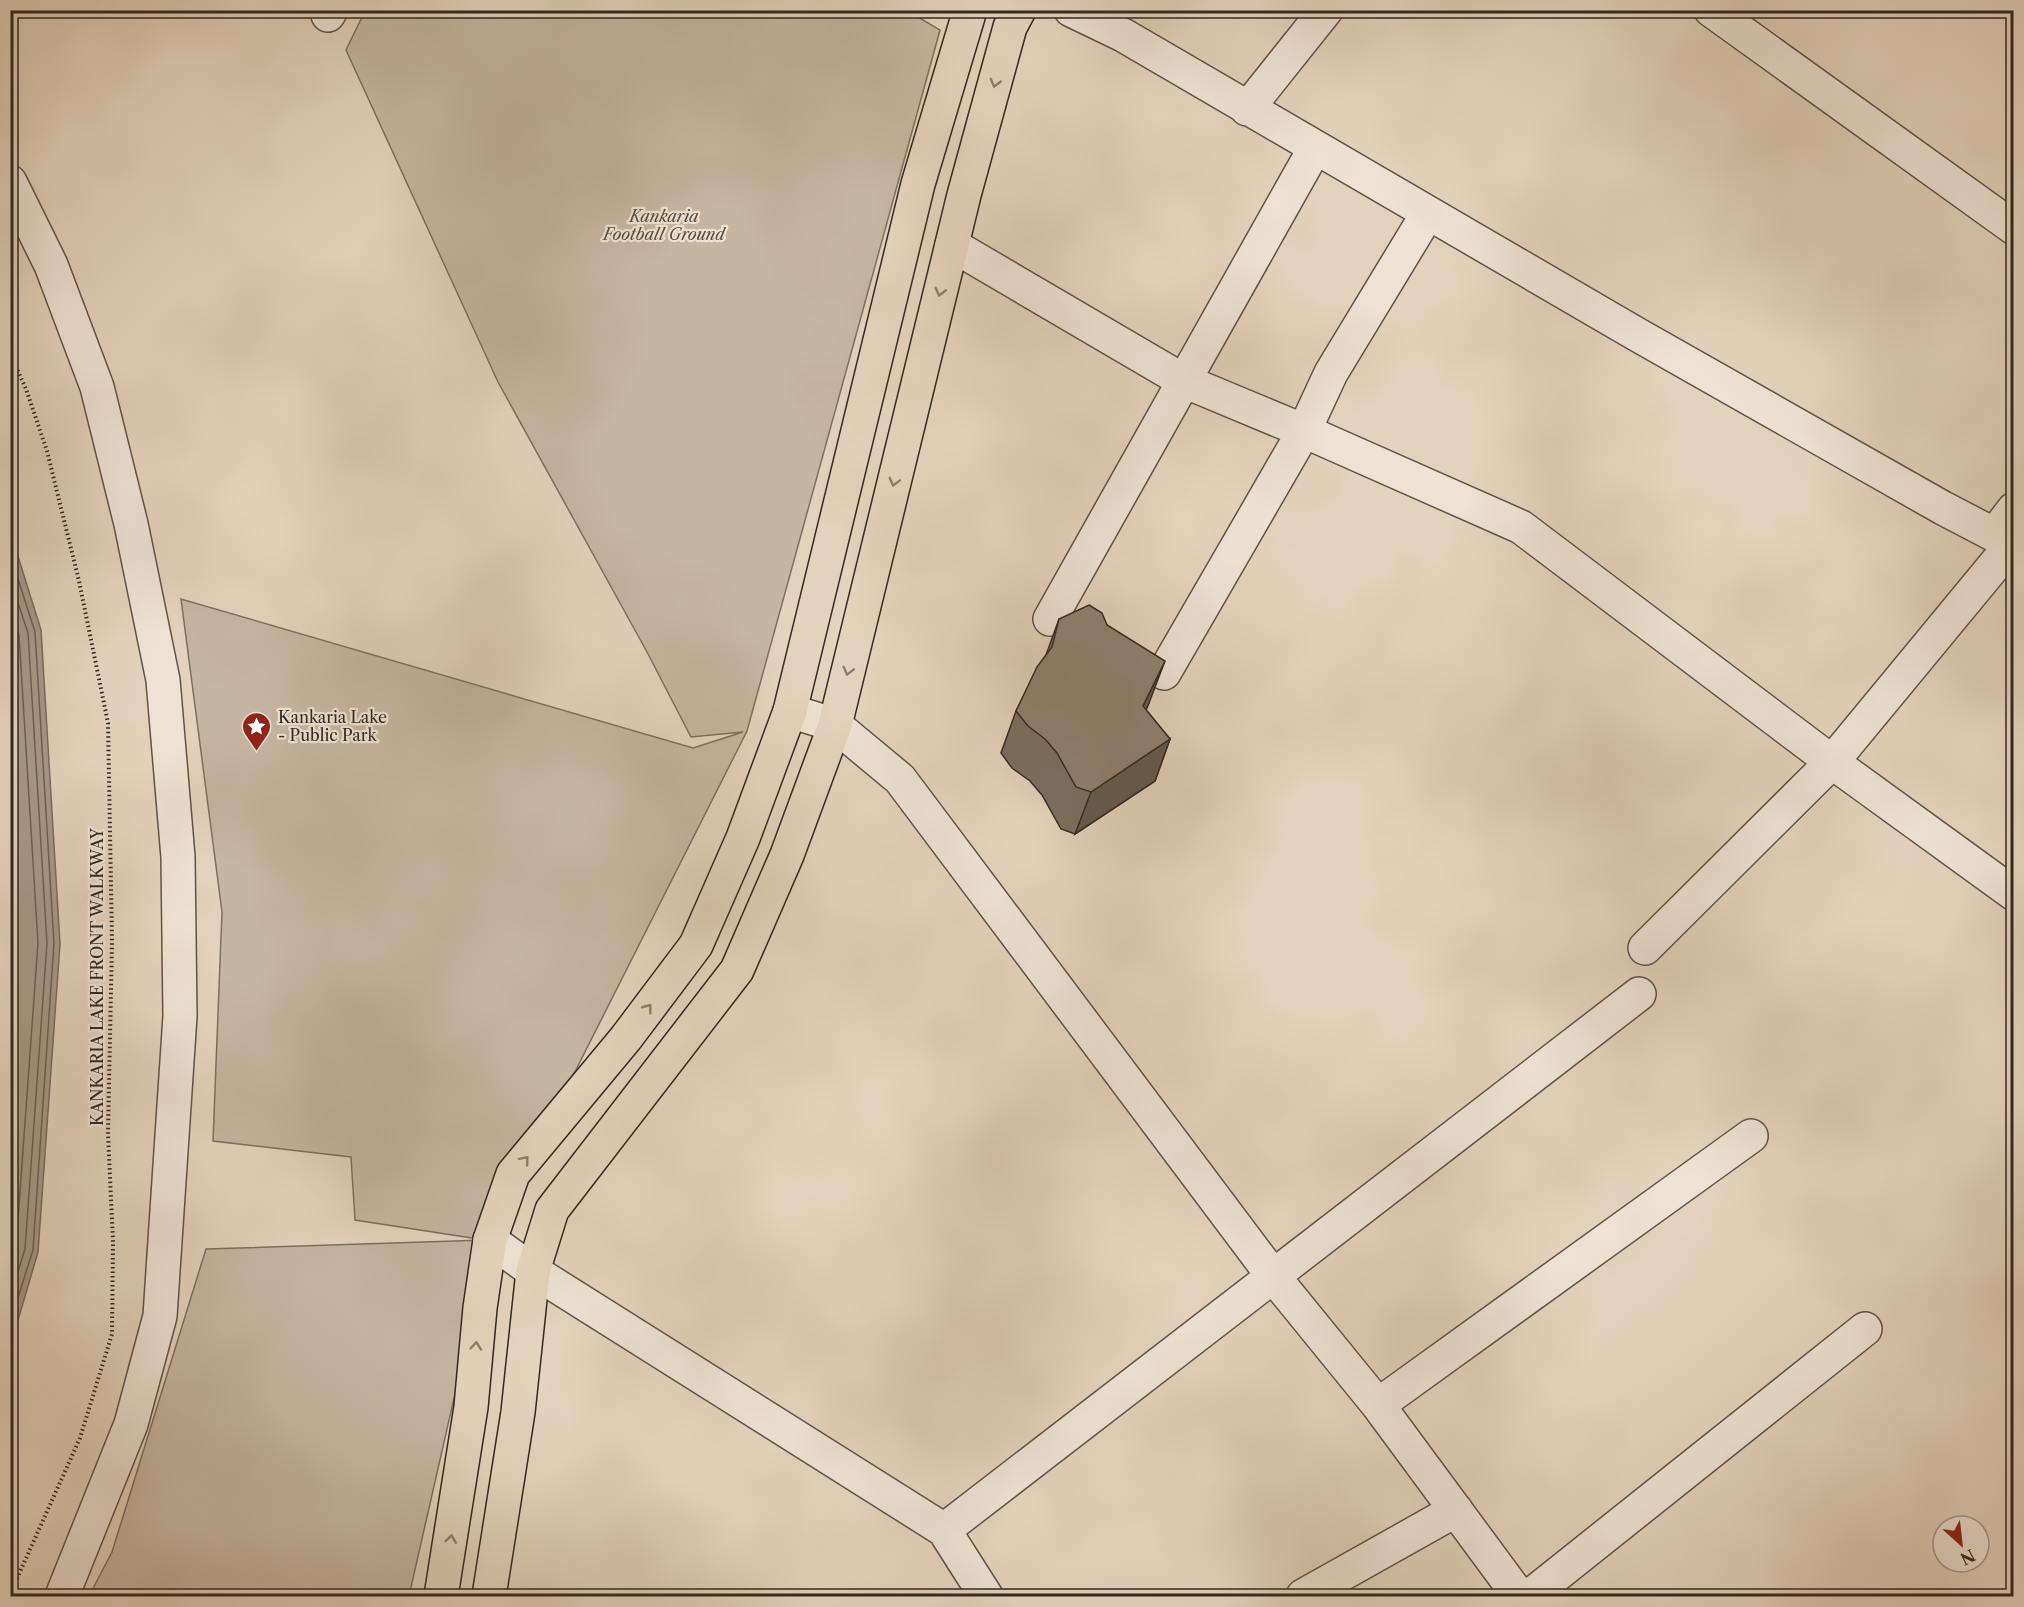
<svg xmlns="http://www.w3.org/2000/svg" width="2024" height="1607" font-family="'Libre Caslon Text',serif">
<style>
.green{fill:#c5b6a1;stroke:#7c7060;stroke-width:1.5}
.water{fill:#a79987;stroke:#786c5e;stroke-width:1.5}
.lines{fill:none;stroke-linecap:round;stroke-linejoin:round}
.shore{stroke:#6c6154;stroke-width:1.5}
.minor-casing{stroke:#5e5447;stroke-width:36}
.major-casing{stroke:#322920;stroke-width:36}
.path{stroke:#322920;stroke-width:4;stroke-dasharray:1.5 3;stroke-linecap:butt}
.minor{stroke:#ede2d3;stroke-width:33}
.major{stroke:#e3d3bc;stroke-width:33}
.wall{fill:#7a6f61;stroke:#322920;stroke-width:1.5}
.shaded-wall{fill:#635a4f;stroke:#322920;stroke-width:1.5}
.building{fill:#8e8171;stroke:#322920;stroke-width:1.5}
.oneway{stroke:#8a7e6e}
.labels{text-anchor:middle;stroke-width:4.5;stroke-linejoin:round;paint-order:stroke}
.park-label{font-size:16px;font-style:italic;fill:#574c40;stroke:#ede2d3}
.poi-label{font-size:16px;fill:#322920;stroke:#ede2d3;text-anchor:start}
.street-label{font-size:16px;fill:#322920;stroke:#ede2d3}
</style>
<rect width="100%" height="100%" fill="#e3d3bc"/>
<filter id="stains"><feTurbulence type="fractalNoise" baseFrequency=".00333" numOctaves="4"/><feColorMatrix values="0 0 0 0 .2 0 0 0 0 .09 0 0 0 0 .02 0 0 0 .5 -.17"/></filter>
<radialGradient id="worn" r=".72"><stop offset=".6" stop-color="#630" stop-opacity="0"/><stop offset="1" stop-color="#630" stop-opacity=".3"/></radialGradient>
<path class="green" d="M 365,11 L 908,11 L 940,30 L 747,731 L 490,1240 L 409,1596 L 89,1596 L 112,1552 L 206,1249 L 485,1240 L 355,1220 L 351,1157 L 213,1141 L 222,912 L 181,599 L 693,748 L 743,732 L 691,737 L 647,652 L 498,382 L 346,50 Z"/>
<path class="water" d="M 11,534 L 41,630 L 60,944 L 38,1252 L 11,1344 Z"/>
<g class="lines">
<path class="shore" d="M 10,554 L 35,632 L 54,943 L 33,1250 L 10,1323
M 10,579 L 28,633 L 47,943 L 25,1249 L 10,1297
M 10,609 L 19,635 L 38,943 L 16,1247 L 10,1266"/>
<defs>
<path id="minor" d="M 1071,10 L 1123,35 L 1638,335 L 1943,508 L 2014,545
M 1711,10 L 2014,228
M 328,15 L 331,10
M 1247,109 L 1326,10
M 10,182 L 51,265 L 97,387 L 131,524 L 163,680 L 178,857 L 180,1016 L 160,1316 L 131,1424 L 62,1596
M 952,245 L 1184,381 L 1304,431 L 1521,527 L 1832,762 L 2014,894
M 1994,535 L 2014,509
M 1050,619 L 1315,148
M 1164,673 L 1304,431 L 1331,373 L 1428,213
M 790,711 L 835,725 L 900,779 L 1273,1276 L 1378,1405 L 1519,1596
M 1645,948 L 1832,762 L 2012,544
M 490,1240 L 533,1271 L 944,1530 L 986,1596
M 1378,1405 L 1751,1136
M 944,1530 L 1639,994
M 1303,1596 L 1456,1510
M 1530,1596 L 1865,1329"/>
<path id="major" d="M 441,1596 L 471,1407 L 480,1308 L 490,1240 L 513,1174 L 626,1038 L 696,945 L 743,838 L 790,711 L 918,184 L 970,10
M 489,1596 L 518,1412 L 533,1271 L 552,1210 L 737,970 L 787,855 L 835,725 L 964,195 L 1010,27 L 1019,10"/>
</defs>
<use href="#minor" class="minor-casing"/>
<use href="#major" class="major-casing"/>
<path class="path" d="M 10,354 L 26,389 L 47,451 L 79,581 L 108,723 L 112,941 L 108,1134 L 113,1242 L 112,1334 L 80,1438 L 10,1594"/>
<use href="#minor" class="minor"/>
<use href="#major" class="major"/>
</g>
<path class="wall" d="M 1059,619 L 1107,625 L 1149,703 L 1146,710 L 1170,739 L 1155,781 L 1075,834 L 1061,829 L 1042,795 L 1030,781 L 1012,768 L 1001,753 L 1016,711 L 1046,655 Z"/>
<path class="shaded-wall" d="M 1165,661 L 1149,703 L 1128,748 L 1143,706 Z
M 1170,739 L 1155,781 L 1075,834 L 1091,792 Z"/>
<path class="building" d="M 1089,605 L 1102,613 L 1107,625 L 1165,661 L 1143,706 L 1170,739 L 1091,792 L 1076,787 L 1057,753 L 1045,739 L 1028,726 L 1016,711 L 1037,667 L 1052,647 L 1059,619 Z"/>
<defs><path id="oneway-chevron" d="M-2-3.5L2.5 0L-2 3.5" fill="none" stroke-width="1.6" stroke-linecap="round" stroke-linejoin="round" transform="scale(1.5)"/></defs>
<g class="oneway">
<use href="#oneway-chevron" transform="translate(995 83) rotate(105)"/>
<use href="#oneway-chevron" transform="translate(940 292) rotate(104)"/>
<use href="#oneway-chevron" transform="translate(894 482) rotate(104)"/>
<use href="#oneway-chevron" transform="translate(848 671) rotate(104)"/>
<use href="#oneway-chevron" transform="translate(648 1008) rotate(-53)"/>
<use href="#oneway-chevron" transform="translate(525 1160) rotate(-50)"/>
<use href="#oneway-chevron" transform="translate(476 1346) rotate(-85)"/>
<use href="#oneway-chevron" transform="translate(451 1539) rotate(-82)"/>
</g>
<defs>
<symbol id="sight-pin" viewBox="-11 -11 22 30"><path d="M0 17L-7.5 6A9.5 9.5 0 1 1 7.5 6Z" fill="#8f2418" stroke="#ede2d3"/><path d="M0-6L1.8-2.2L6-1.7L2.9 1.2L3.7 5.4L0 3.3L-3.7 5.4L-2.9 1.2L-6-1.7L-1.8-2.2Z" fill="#fff"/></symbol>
</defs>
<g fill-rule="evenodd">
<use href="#sight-pin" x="240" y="710" width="33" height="45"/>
</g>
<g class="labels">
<g class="park-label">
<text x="664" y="222">Kankaria<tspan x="664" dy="18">Football Ground</tspan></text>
</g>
<g class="poi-label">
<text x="278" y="723">Kankaria Lake<tspan x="278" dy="18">- Public Park</tspan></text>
</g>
<g class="street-label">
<text transform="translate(97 977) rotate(-90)" y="6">KANKARIA LAKE FRONT WALKWAY</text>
</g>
</g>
<rect width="2024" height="1607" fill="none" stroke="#e3d3bc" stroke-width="36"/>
<rect x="12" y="12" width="2000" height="1583" fill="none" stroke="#322920" stroke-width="3"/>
<rect x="18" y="18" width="1988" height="1571" fill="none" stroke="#322920" stroke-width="1.5"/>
<g transform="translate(1961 1544) rotate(153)"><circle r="28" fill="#ede2d3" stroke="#a2988b" stroke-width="1.5"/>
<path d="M0-4.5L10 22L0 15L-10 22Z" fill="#8f2418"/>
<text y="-9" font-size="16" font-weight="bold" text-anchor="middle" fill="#322920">N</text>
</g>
<rect width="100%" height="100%" filter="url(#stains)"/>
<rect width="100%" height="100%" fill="url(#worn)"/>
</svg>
